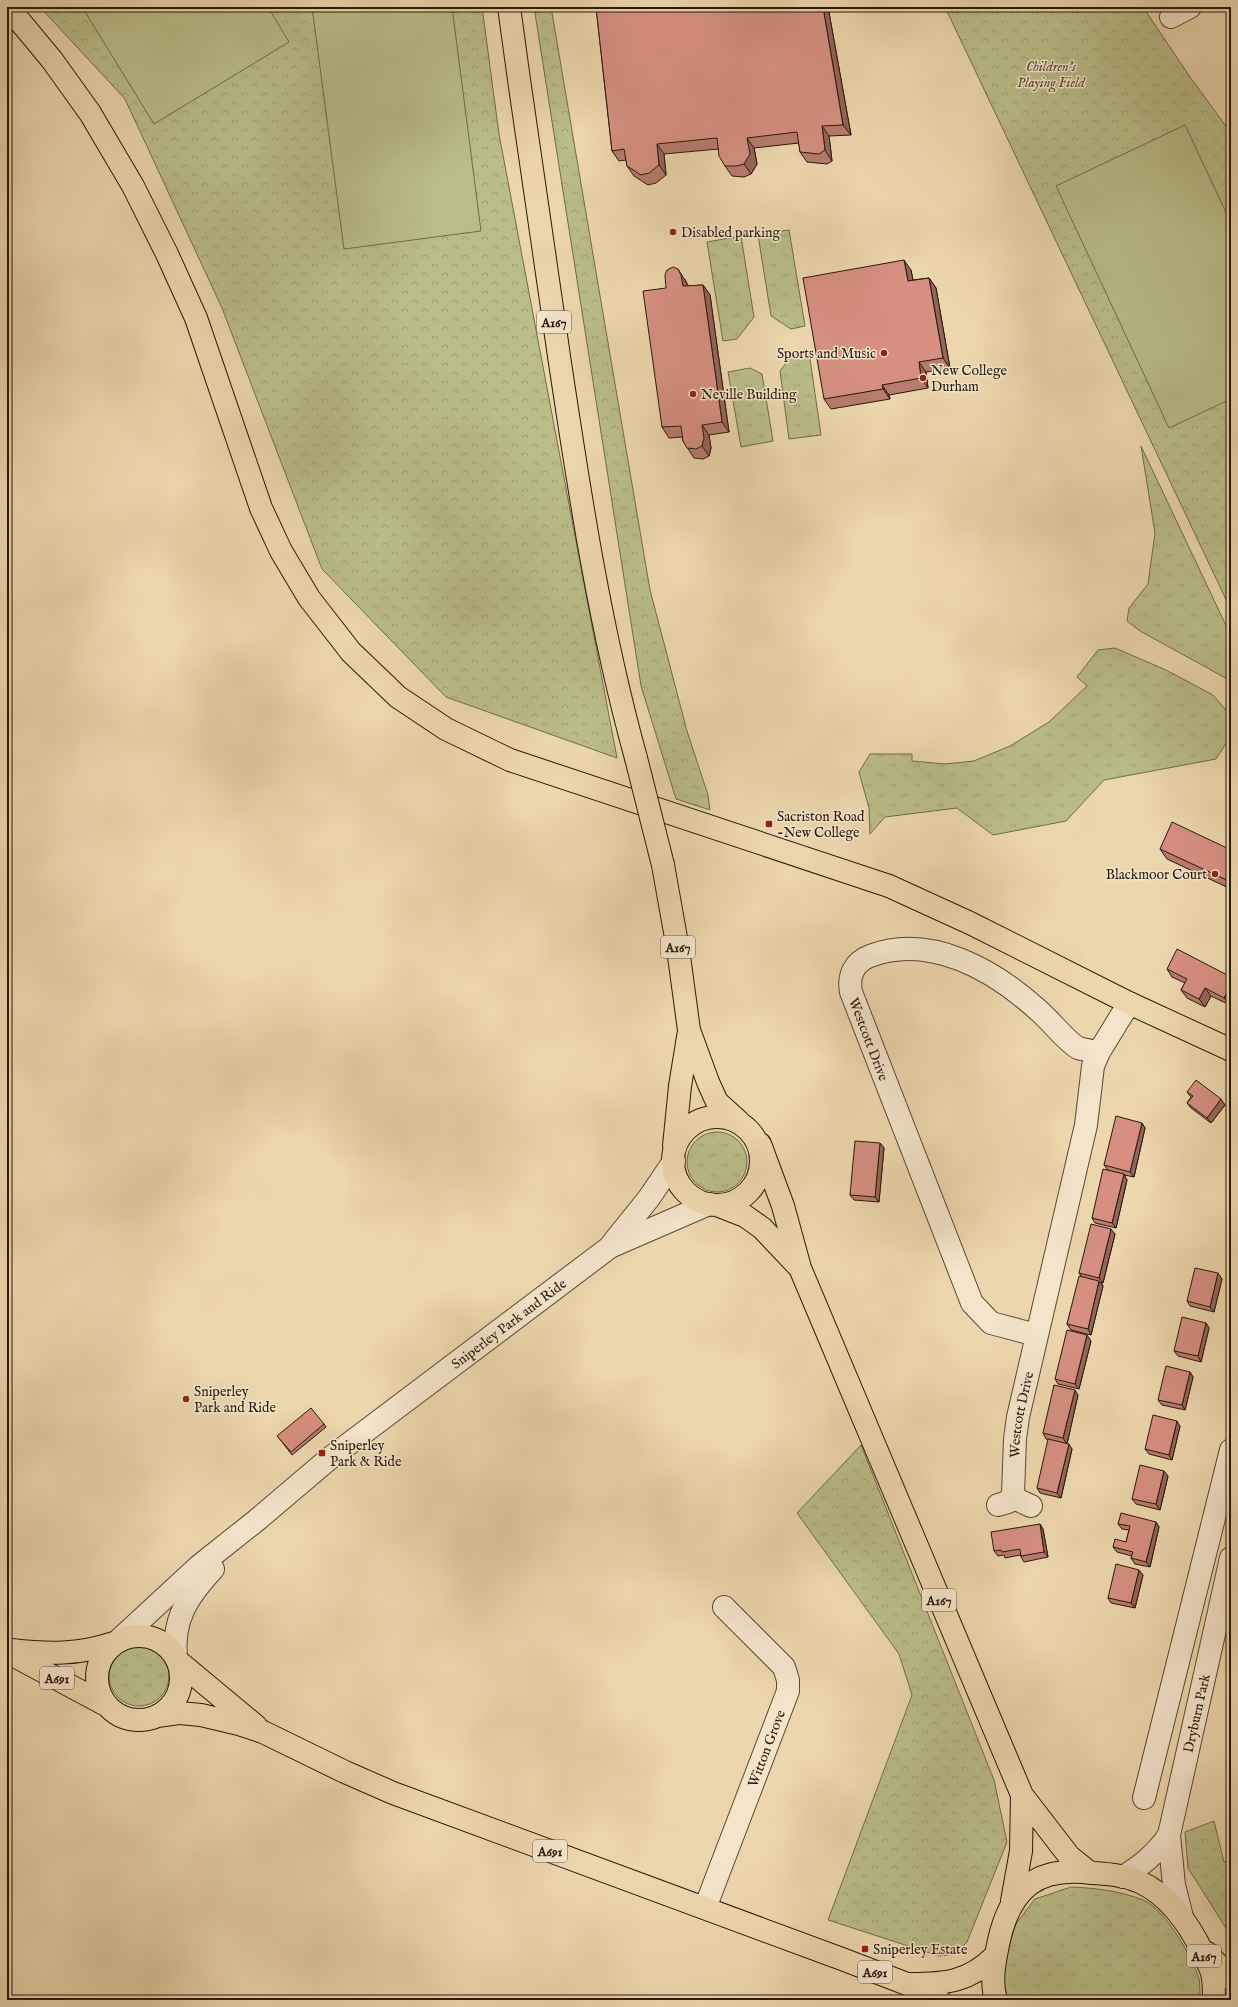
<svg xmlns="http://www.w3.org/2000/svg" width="1238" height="2007" font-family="'IM FELL English',serif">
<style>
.grass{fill:url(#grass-tufts);stroke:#706b49}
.forest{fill:url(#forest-crowns);stroke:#706b49}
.pitch{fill:#babd88;stroke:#706b49}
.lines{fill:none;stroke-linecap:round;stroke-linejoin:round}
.minor-casing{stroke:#584833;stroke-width:24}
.major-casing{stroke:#27190a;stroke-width:24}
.highway-casing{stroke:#27190a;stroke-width:24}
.minor{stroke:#f3e4ca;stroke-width:22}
.major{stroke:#ecd6ad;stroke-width:22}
.highway{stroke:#ecd6ad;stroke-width:22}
.highway-bridge-casing{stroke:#27190a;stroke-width:24;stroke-linecap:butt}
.highway-bridge{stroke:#ecd6ad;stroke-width:22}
.wall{fill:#b87b6f;stroke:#27190a}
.shaded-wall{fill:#96645a;stroke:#27190a}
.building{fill:#d68f81;stroke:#27190a}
.poi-dot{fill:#8f2418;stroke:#f3e4ca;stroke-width:1.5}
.labels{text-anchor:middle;stroke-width:3;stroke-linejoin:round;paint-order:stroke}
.shield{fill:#f3e4ca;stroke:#645644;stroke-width:1}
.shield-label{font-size:13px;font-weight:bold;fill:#27190a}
.park-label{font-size:14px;font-style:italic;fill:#534a30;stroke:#f3e4ca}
.poi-label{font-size:14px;fill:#27190a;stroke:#f3e4ca;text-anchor:start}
.street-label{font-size:14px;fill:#27190a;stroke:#f3e4ca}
</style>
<defs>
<pattern id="grass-tufts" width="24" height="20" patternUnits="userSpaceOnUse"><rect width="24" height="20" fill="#babd88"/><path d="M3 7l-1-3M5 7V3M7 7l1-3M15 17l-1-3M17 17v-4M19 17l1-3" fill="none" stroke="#a0a274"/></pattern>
<pattern id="forest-crowns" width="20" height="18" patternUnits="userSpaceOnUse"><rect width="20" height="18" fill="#babd88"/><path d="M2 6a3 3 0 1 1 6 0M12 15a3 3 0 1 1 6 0" fill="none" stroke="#a0a274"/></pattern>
</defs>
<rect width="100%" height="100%" fill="#ecd6ad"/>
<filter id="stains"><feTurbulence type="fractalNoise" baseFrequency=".005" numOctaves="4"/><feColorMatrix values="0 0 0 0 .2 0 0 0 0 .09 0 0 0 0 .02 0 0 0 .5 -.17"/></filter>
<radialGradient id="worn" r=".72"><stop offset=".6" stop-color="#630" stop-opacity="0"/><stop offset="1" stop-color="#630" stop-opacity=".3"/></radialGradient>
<path class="grass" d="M 789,230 L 805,326 L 791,329 L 771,316 L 758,235 Z
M 741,236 L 754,317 L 737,339 L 723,341 L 707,242 Z
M 809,352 L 821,435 L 789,439 L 780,371 L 793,354 Z
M 750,368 L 762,374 L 773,441 L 741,447 L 728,372 Z
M 1141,446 L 1231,636 L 1231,681 L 1140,631 L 1127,621 L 1129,608 L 1148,584 L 1155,533 Z
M 1115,648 L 1166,670 L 1213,695 L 1231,716 L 1231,736 L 1216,759 L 1104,780 L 1066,821 L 993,835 L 957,808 L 885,817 L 870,834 L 869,808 L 859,772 L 870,754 L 912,754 L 912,761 L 945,764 L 974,761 L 1010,746 L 1049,722 L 1087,686 L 1077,677 L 1098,650 Z
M687 1162a30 30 0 1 1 60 0a30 30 0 1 1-60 0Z
M109 1676a30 30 0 1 1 60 0a30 30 0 1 1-60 0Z
M 1071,1887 C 1096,1888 1120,1891 1143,1900 C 1165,1909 1192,1956 1199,1979 C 1200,1985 1200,1993 1200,2000 L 1008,2000 L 1003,1981 L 1008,1949 L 1015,1925 L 1035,1899 Z"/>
<path class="forest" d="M 40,7 L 482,7 L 499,134 L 617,758 L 446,697 L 322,569 L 222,308 L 125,99 Z
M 534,7 L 551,7 L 650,590 L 687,731 L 708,795 L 710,810 L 676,799 L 641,686 Z
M 945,7 L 1143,7 L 1190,77 L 1231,133 L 1231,610 Z
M 861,1445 L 994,1780 L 1007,1842 L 967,1942 L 955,1954 L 939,1956 L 828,1920 L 912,1695 L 899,1654 L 797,1513 Z
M 1214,1821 L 1224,1862 L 1231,1861 L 1231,1936 L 1188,1868 L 1185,1832 Z"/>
<path class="pitch" d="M 82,7 L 268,7 L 289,42 L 154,124 Z
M 312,7 L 452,7 L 481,231 L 344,249 Z
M 1185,125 L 1231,223 L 1231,399 L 1169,428 L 1056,186 Z"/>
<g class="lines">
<defs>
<g id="minor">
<path d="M 1171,17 L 1190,7"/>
<path d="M 612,1244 L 649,1198 L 674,1161"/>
<path d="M 1036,1335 L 991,1323 L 972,1303 L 851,992 C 848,976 854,962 870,956 C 930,933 994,970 1038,1010 C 1049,1019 1067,1042 1078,1048 C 1084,1050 1092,1051 1099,1052"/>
<path d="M 1013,1494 L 1018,1500 L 1031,1506"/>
<path id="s1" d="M 998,1505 L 1008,1502 L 1013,1494 L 1015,1439 L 1018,1417 L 1086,1125 L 1093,1066 L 1099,1052 L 1129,1003"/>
<path id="s2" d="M 120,1639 L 199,1566 L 257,1520 L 330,1458 L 610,1247 L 709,1204"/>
<path d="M 176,1658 C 172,1619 188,1596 213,1569"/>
<path d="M 1144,1798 L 1231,1450"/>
<path d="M 1123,1877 C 1142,1865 1156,1854 1169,1835"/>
<path id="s3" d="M 705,1908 L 788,1691 L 788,1680 L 784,1667 L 724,1607"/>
<path id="s4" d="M 1182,1917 L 1174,1885 L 1169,1835 L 1231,1558"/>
</g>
<path id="major" d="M 8,7 L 52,60 L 90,113 L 133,186 L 167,254 L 196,318 L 261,508 L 281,551 L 309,598 L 351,652 L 398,697 L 446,729 L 510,760 L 889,886 L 970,923 L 1129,1003 L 1231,1050"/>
<path id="highway" d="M 509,7 C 525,126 543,245 560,363 C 580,496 600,628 636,758
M 663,865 L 678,949 L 689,1030 L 708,1082 L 717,1102 L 738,1121
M673 1161a44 44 0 1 1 88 0a44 44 0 1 1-88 0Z
M 760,1144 L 783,1206 L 800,1268 L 1022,1795 L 1069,1856 L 1089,1872
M 674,1146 L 680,1086 L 689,1031
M 717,1205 L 745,1216 L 762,1228 L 798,1266
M97 1678a42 42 0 1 1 84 0a42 42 0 1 1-84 0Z
M 11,1650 C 48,1654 78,1655 114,1643
M 7,1652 L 106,1705
M 179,1662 L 256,1726
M 157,1716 L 179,1713 L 201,1715 L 239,1724 L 263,1732 L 345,1772 L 393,1793 L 842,1959 L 907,1984 L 939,2000
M 1012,1901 L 1021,1851 L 1022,1795
M 1207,1953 L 1231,1979
M 910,1984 C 945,1984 969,1982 995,1956
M 996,2000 C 990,1981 995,1959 999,1940 C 1011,1888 1037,1866 1092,1873 C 1107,1874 1125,1875 1140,1882 C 1170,1896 1189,1924 1203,1953 C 1206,1960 1210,1966 1212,1973 C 1214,1981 1214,1991 1214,2000"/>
</defs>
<use href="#minor" class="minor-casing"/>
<use href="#major" class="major-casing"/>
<use href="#highway" class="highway-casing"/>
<use href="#minor" class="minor"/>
<use href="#major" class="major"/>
<use href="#highway" class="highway"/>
<defs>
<path id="highway-bridge" d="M 636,758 L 663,865"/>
</defs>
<use href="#highway-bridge" class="highway-bridge-casing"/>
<use href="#highway-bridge" class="highway-bridge"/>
</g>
<path class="wall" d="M 596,7 L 828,7 L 851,135 L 829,136 L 832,161 L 827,164 L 807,162 L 800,152 L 799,143 L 754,148 L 757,164 L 751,174 L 744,177 L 732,176 L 725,166 L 718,149 L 664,154 L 666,175 L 656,183 L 648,185 L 634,176 L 627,166 L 626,160 L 619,161 L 612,151 Z
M 911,270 L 913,280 L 929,278 L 936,288 L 950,368 L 926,372 L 928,388 L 889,395 L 890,399 L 831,409 L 824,399 Z
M 685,279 L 688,286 L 703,285 L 710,295 L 729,432 L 709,435 L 711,448 L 709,456 L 703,459 L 694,458 L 683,441 L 682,437 L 669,438 L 662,427 L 666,288 Z
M 1231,846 L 1231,889 L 1167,859 L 1160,849 L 1229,849 Z
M 1167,969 L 1231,977 L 1231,1003 L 1230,1005 L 1211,996 L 1205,1007 L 1187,998 L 1181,990 L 1185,983 L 1172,977 Z
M 1187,1092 L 1225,1105 L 1211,1123 L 1191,1108 L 1187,1103 L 1191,1097 Z
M 1142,1123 L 1145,1128 L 1134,1177 L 1124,1175 L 1127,1180 L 1116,1228 L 1095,1223 L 1092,1218 L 1108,1170 L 1104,1165 Z
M 880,1143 L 884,1148 L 879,1202 L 854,1200 L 850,1195 Z
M 1115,1234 L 1103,1283 L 1101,1282 L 1103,1286 L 1091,1335 L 1071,1330 L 1067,1324 L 1081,1276 L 1079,1273 Z
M 1222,1279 L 1214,1312 L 1190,1306 L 1187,1301 Z
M 1206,1323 L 1209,1328 L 1201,1362 L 1178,1356 L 1174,1351 Z
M 1091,1341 L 1079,1389 L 1058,1384 L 1055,1379 Z
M 1190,1372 L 1193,1377 L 1185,1410 L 1162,1405 L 1158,1400 Z
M 1078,1395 L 1067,1444 L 1046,1439 L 1043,1433 Z
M 324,1424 L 326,1427 L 292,1455 L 279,1438 Z
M 1180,1426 L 1172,1460 L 1149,1454 L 1145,1449 Z
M 1072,1449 L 1061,1498 L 1040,1493 L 1037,1488 Z
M 1168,1476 L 1160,1510 L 1136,1504 L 1132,1499 Z
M 1156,1522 L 1159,1527 L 1150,1567 L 1135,1564 L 1131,1558 L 1132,1556 L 1117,1552 L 1113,1547 L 1126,1542 L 1129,1530 L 1122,1529 L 1118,1524 Z
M 1040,1524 L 1043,1529 L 1048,1557 L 1024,1562 L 1020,1555 L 1005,1558 L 1004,1555 L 998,1556 L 994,1551 Z
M 1143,1575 L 1135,1608 L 1111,1603 L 1108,1598 Z"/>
<path class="shaded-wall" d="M 823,7 L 828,7 L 851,135 L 843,125 Z
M 822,126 L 829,136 L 832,161 L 825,150 Z
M 747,138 L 754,148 L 757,164 L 751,174 L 744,164 Z
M 657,144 L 664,154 L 666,175 L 659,165 Z
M 904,260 L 911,270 L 915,291 L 908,281 Z
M 678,269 L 688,285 L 690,296 L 683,286 Z
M 929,278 L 936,288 L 950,368 L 943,358 Z
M 703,285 L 710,295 L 729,432 L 722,422 Z
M 919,362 L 926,372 L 928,388 L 921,378 Z
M 882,385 L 889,395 L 890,399 L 883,389 Z
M 702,425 L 709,435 L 711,448 L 709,456 L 702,446 Z
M 1231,985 L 1231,1003 L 1230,1005 L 1224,998 Z
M 1205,988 L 1211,996 L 1205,1007 L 1199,999 Z
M 1221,1099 L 1225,1105 L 1211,1123 L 1207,1118 Z
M 1142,1123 L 1145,1128 L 1134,1177 L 1130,1172 Z
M 880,1143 L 884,1148 L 879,1202 L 875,1197 Z
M 1124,1174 L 1127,1180 L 1116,1228 L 1112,1223 Z
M 1111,1229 L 1115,1234 L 1103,1283 L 1099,1278 Z
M 1218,1273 L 1222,1279 L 1214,1312 L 1210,1307 Z
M 1099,1281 L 1103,1286 L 1091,1335 L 1088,1329 Z
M 1206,1323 L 1209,1328 L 1201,1362 L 1198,1356 Z
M 1087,1335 L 1091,1341 L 1079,1389 L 1075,1384 Z
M 1190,1372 L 1193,1377 L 1185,1410 L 1182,1405 Z
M 1075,1390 L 1078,1395 L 1067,1444 L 1063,1438 Z
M 1177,1421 L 1180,1426 L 1172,1460 L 1169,1455 Z
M 1069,1444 L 1072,1449 L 1061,1498 L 1057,1493 Z
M 1164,1471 L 1168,1476 L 1160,1510 L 1156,1504 Z
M 1156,1522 L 1159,1527 L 1150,1567 L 1146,1562 Z
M 1040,1524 L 1043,1529 L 1048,1557 L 1044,1552 Z
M 1139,1570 L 1143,1575 L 1135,1608 L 1131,1603 Z"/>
<path class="building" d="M 596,7 L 823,7 L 843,125 L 822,126 L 825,150 L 819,154 L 800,152 L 797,132 L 747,138 L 750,154 L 744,164 L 737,166 L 725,166 L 719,156 L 717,138 L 657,144 L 659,165 L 649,173 L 641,175 L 627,166 L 624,149 L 612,151 Z
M 904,260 L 908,281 L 929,278 L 943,358 L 919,362 L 921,378 L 882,385 L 883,389 L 824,399 L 803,278 Z
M 673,267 L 678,269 L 681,275 L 683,286 L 703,285 L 722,422 L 702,425 L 704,438 L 702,446 L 696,449 L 687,448 L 683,441 L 681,426 L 662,427 L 643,291 L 666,288 L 665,275 L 667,270 Z
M 1172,822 L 1229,849 L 1231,846 L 1231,882 L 1160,849 Z
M 1177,949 L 1231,977 L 1231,985 L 1224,998 L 1205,988 L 1199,999 L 1181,990 L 1187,979 L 1167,969 Z
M 1196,1080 L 1221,1099 L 1207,1118 L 1187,1103 L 1193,1096 L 1187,1092 Z
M 1116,1116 L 1142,1123 L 1130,1172 L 1104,1165 Z
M 1231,1119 L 1231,1124 L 1228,1122 Z
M 855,1141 L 880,1143 L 875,1197 L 850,1195 Z
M 1103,1169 L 1124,1174 L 1112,1223 L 1092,1218 Z
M 1091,1224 L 1111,1229 L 1099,1278 L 1079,1273 Z
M 1195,1268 L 1218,1273 L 1210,1307 L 1187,1301 Z
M 1079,1276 L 1099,1281 L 1088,1329 L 1067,1324 Z
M 1182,1317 L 1206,1323 L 1198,1356 L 1174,1351 Z
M 1067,1330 L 1087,1335 L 1075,1384 L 1055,1379 Z
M 1166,1366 L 1190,1372 L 1182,1405 L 1158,1400 Z
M 1054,1385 L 1075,1390 L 1063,1438 L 1043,1433 Z
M 311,1408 L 324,1424 L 291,1452 L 277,1436 Z
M 1153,1415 L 1177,1421 L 1169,1455 L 1145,1449 Z
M 1048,1439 L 1069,1444 L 1057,1493 L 1037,1488 Z
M 1140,1465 L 1164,1471 L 1156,1504 L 1132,1499 Z
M 1121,1513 L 1156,1522 L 1146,1562 L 1131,1558 L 1133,1552 L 1113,1547 L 1115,1539 L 1126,1542 L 1130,1526 L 1118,1524 Z
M 1040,1524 L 1044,1552 L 1021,1556 L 1020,1549 L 1002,1552 L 1001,1550 L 994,1551 L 991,1532 Z
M 1116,1564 L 1139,1570 L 1131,1603 L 1108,1598 Z"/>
<g class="poi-dot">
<circle cx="673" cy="232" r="4"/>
<circle cx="884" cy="353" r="4"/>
<circle cx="923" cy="378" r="4"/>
<circle cx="693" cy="394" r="4"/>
<rect x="765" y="820" width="8" height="8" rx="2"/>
<circle cx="1215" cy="874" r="4"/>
<circle cx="186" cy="1399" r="4"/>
<rect x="318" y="1449" width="8" height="8" rx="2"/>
<rect x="861" y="1945" width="8" height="8" rx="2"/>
</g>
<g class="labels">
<g class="shield">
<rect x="537" y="311" width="34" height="22" rx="3"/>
<rect x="661" y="936" width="34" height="22" rx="3"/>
<rect x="922" y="1589" width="34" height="22" rx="3"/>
<rect x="40" y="1667" width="34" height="22" rx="3"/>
<rect x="533" y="1840" width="34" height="22" rx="3"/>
<rect x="1187" y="1945" width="34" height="22" rx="3"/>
<rect x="858" y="1961" width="34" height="22" rx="3"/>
</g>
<g class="shield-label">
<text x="554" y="327">A167</text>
<text x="678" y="952">A167</text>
<text x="939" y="1605">A167</text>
<text x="57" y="1683">A691</text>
<text x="550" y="1856">A691</text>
<text x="1204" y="1961">A167</text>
<text x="875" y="1977">A691</text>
</g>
<g class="park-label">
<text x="1051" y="71">Children's<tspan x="1051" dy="16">Playing Field</tspan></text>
</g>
<g class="poi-label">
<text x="681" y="237">Disabled parking</text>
<text x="876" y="358" text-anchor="end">Sports and Music</text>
<text x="931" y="375">New College<tspan x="931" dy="16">Durham</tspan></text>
<text x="701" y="399">Neville Building</text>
<text x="777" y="821">Sacriston Road<tspan x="777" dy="16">-New College</tspan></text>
<text x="1207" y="879" text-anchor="end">Blackmoor Court</text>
<text x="194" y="1396">Sniperley<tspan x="194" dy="16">Park and Ride</tspan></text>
<text x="330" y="1450">Sniperley<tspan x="330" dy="16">Park &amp; Ride</tspan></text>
<text x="873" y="1954">Sniperley Estate</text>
</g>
<g class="street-label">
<text transform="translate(869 1039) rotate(69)" y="5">Westcott Drive</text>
<text dy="5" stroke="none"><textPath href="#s2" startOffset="501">Sniperley Park and Ride</textPath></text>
<text dy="5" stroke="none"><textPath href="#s1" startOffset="100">Westcott Drive</textPath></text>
<text dy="5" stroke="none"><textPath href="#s4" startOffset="208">Dryburn Park</textPath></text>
<text dy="5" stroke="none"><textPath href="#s3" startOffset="171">Witton Grove</textPath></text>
</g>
</g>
<rect width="1238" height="2007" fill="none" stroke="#ecd6ad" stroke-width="24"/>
<rect x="8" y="8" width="1222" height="1991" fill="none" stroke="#27190a" stroke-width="2"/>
<rect x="12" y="12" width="1214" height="1983" fill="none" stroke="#27190a"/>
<rect width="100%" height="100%" filter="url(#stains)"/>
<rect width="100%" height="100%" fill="url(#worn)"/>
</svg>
